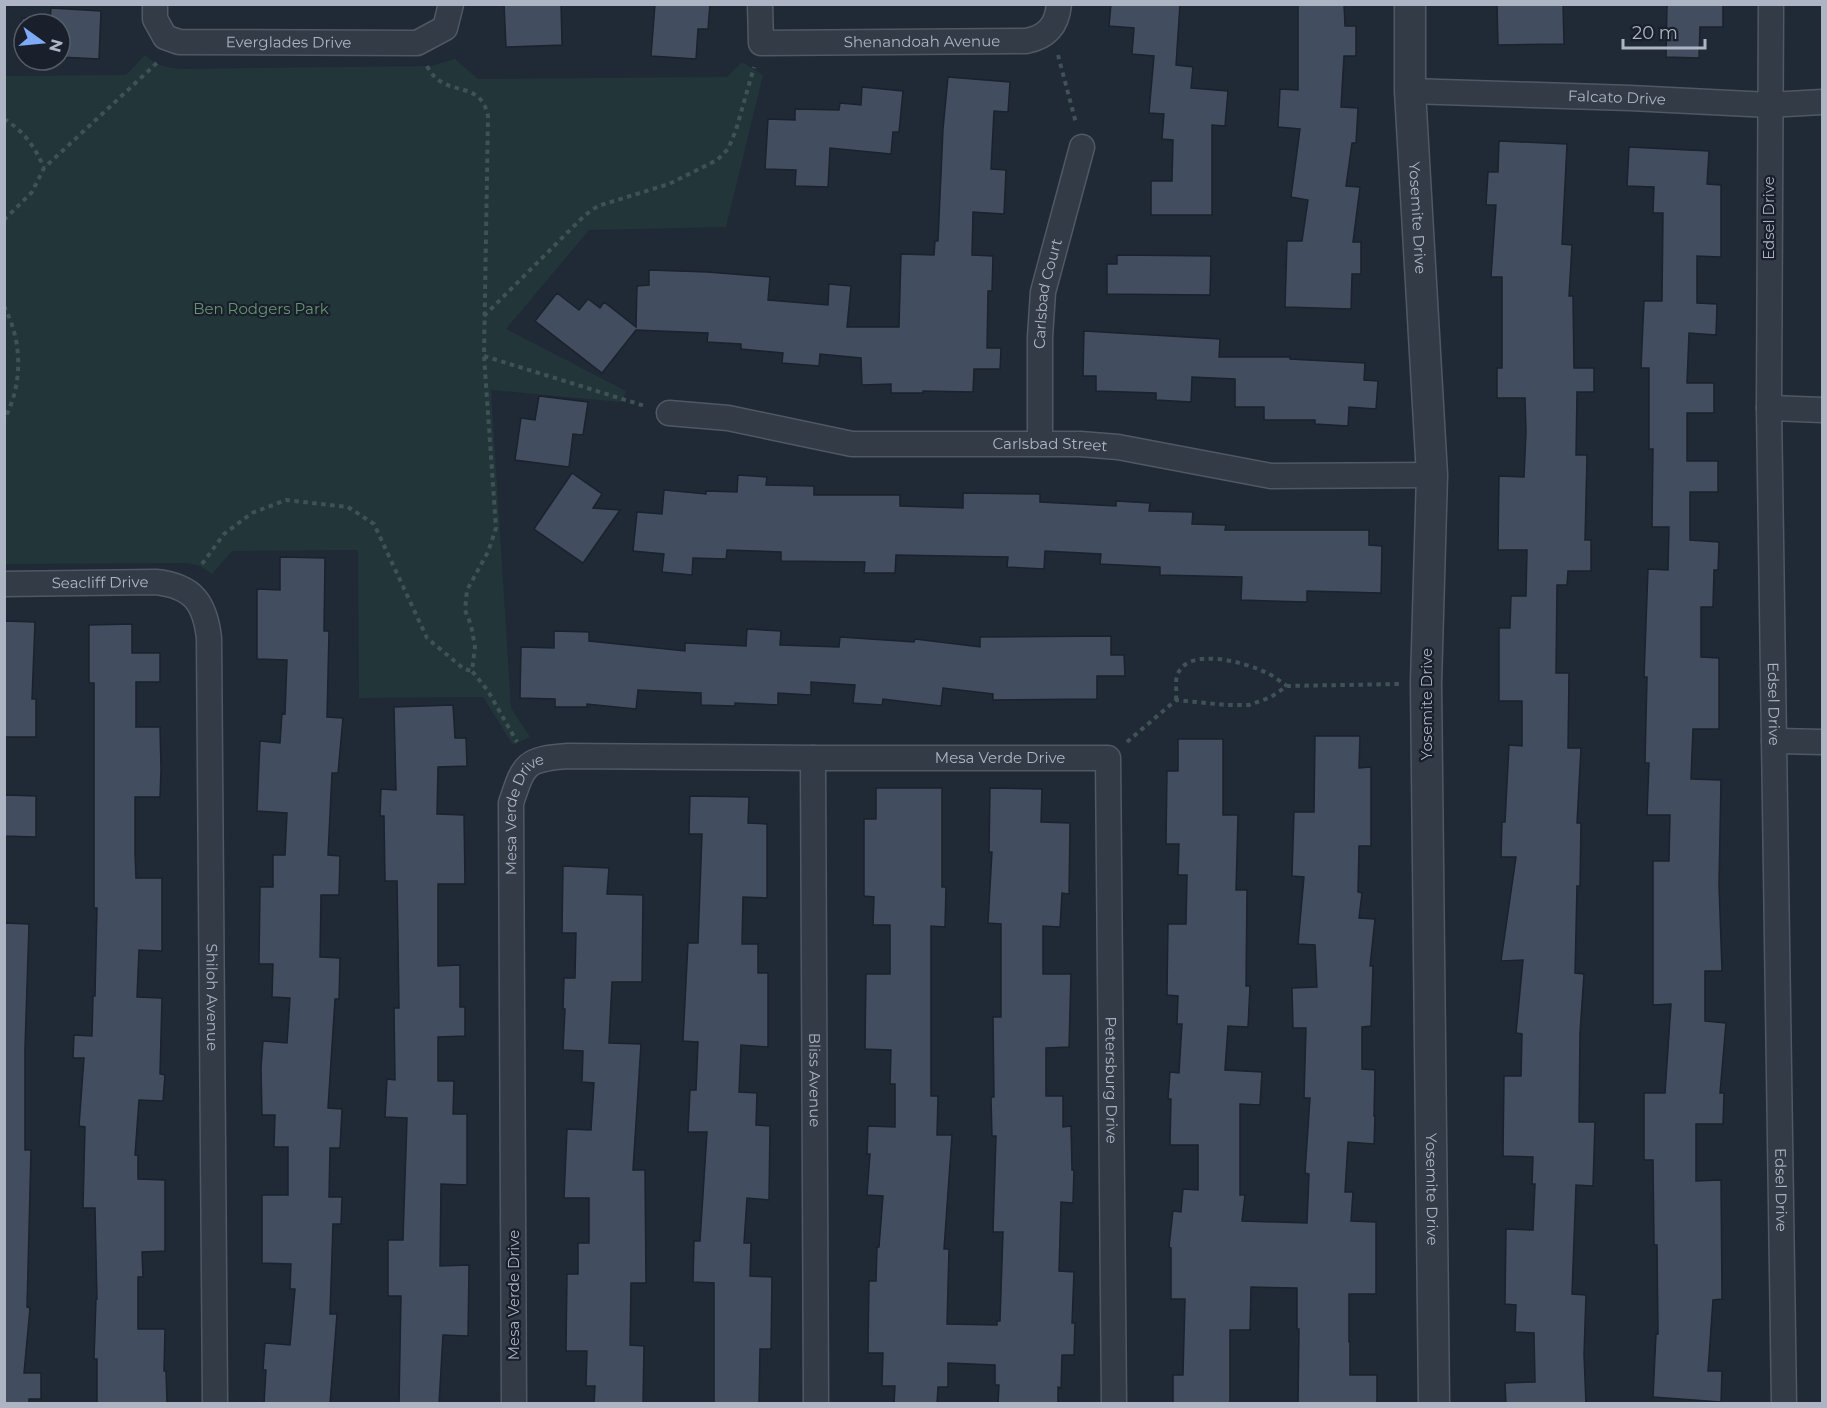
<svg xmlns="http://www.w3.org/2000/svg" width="1827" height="1408" font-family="Montserrat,sans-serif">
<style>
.green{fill:#223639}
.building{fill:#424e5f;stroke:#1b222d;stroke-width:1.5}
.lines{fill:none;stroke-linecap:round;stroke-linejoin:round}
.minor-casing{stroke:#505865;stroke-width:27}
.tertiary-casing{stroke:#505865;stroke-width:33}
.path{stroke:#3f5255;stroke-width:4;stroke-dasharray:4.5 4.5;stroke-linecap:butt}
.minor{stroke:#333b47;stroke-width:24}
.tertiary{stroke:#333b47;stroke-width:30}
.labels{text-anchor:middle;stroke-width:4.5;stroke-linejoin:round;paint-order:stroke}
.street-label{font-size:15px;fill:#adb5c4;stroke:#19202b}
.park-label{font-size:15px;fill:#659471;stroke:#19202b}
</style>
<rect width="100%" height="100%" fill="#202936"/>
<path class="green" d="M 145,55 C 156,65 166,68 181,69 L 431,66 L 455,59 L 478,79 L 727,77 L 742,62 L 763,75 L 726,227 L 589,230 L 506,329 L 626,391 L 622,402 L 491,390 L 511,708 L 530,737 L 513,745 L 483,697 L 359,698 L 358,550 L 232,551 L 212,574 L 200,566 L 187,563 L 5,564 L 5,76 L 126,75 Z"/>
<path class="building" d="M 504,4 L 561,4 L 562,45 L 506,47 Z
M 655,4 L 710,4 L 708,29 L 698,29 L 696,59 L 651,56 Z
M 1111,4 L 1180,4 L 1176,65 L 1193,67 L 1191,88 L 1228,91 L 1225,126 L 1212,125 L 1212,215 L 1151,215 L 1151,181 L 1172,181 L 1173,140 L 1162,139 L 1164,114 L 1149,113 L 1154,56 L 1132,54 L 1134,28 L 1109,26 Z
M 1298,4 L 1344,4 L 1345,26 L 1356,26 L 1356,56 L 1344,56 L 1341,107 L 1358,108 L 1356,143 L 1352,143 L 1346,186 L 1360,187 L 1353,242 L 1361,242 L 1361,274 L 1352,274 L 1351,309 L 1285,307 L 1287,241 L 1302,241 L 1308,200 L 1291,197 L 1300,129 L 1278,127 L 1280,89 L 1298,90 Z
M 1497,4 L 1563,4 L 1564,44 L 1498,45 Z
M 1667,4 L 1723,4 L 1723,27 L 1700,27 L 1699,58 L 1666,57 Z
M 51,8 L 101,11 L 99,59 L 60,57 L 60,24 L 24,24 L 24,55 L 20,55 L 22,18 L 50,19 Z
M 948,77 L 1010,82 L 1008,112 L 994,111 L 991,169 L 1006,170 L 1004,214 L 973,212 L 972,255 L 993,256 L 992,291 L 988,291 L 987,348 L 1001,348 L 1000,369 L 974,369 L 973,392 L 923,391 L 923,393 L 891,393 L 891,384 L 862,385 L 861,358 L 820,354 L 819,366 L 782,363 L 783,353 L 741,349 L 741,344 L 707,342 L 708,333 L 636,330 L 602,373 L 535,321 L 557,293 L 579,310 L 588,299 L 600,308 L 604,302 L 636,327 L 637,286 L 649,285 L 649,270 L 707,272 L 770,277 L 768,300 L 828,305 L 829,284 L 851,286 L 847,327 L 899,327 L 901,254 L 934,255 L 935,241 L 938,241 L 943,129 Z
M 862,87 L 903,91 L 899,132 L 893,132 L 891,154 L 830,148 L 828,187 L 795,186 L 796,170 L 765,169 L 768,119 L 795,120 L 795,109 L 839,110 L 840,103 L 861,105 Z
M 1499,141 L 1567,144 L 1562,244 L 1572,245 L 1569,296 L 1573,296 L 1574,368 L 1594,368 L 1594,392 L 1577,392 L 1576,455 L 1587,455 L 1585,540 L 1591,540 L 1591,571 L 1568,571 L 1567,585 L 1557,585 L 1556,673 L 1569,673 L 1568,748 L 1581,748 L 1577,823 L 1581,823 L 1580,886 L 1577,886 L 1575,973 L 1584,974 L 1580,1033 L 1579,1122 L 1595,1122 L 1593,1186 L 1576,1185 L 1572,1294 L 1586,1295 L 1584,1355 L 1586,1404 L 1506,1404 L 1505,1383 L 1535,1382 L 1534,1333 L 1515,1332 L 1516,1305 L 1505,1304 L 1506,1229 L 1533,1230 L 1535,1184 L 1532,1184 L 1533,1157 L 1503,1156 L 1504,1076 L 1521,1076 L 1522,1034 L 1516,1033 L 1523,960 L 1501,961 L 1516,857 L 1501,857 L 1502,822 L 1505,822 L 1509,745 L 1522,746 L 1522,701 L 1499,701 L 1499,628 L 1510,628 L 1511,596 L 1526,596 L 1527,550 L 1498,550 L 1499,476 L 1524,477 L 1526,432 L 1525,398 L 1497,398 L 1497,368 L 1502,368 L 1502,277 L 1491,277 L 1496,205 L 1486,205 L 1488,172 L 1498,172 Z
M 1629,147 L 1709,151 L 1707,184 L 1721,185 L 1721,257 L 1697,256 L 1697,303 L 1717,304 L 1716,335 L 1689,333 L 1687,383 L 1714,383 L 1714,413 L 1687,413 L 1687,461 L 1718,461 L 1718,492 L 1690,492 L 1690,540 L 1719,542 L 1718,570 L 1714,570 L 1713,607 L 1701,607 L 1701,657 L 1719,658 L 1719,729 L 1693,729 L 1691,779 L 1721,780 L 1719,885 L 1722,971 L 1705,971 L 1705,1021 L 1726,1023 L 1720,1093 L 1724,1093 L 1723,1124 L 1696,1124 L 1696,1181 L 1721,1180 L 1722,1299 L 1713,1300 L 1708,1371 L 1722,1371 L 1721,1402 L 1653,1397 L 1656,1334 L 1658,1334 L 1657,1245 L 1654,1245 L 1653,1160 L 1644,1160 L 1644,1093 L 1665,1093 L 1671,1004 L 1653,1005 L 1653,861 L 1669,861 L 1670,815 L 1647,815 L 1649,763 L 1645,763 L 1647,677 L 1644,677 L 1648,569 L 1668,570 L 1669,527 L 1652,527 L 1653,449 L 1649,449 L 1649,368 L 1641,368 L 1644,301 L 1662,301 L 1663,213 L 1653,213 L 1654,187 L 1627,186 Z
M 1117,255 L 1211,256 L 1210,295 L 1107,294 L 1107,264 L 1117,264 Z
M 1084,331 L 1220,339 L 1219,357 L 1290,357 L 1290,359 L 1365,363 L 1364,380 L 1378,381 L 1376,409 L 1349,407 L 1348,426 L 1315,424 L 1315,420 L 1264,420 L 1264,407 L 1235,407 L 1235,379 L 1192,377 L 1191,402 L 1156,400 L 1156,393 L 1096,391 L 1096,376 L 1083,376 Z
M 539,396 L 588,402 L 583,435 L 573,434 L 569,467 L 515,460 L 521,418 L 535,420 Z
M 572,473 L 602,494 L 593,508 L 620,510 L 583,563 L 534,529 Z
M 738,475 L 767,477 L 766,485 L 814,486 L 814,495 L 900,495 L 900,506 L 963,508 L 963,493 L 1040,494 L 1040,502 L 1116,506 L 1116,501 L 1150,503 L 1149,511 L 1193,512 L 1192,524 L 1226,525 L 1225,530 L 1369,530 L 1369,545 L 1382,546 L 1381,593 L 1307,591 L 1307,602 L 1241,600 L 1242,577 L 1160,575 L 1160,567 L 1100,564 L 1101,554 L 1045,551 L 1044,569 L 1007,567 L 1008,557 L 896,555 L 895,573 L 864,573 L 865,562 L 781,561 L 781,552 L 727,550 L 726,559 L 693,558 L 692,575 L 662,572 L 664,554 L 633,551 L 637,512 L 662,514 L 664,490 L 706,494 L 706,491 L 737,492 Z
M 280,557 L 325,558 L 324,631 L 329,631 L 327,717 L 343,718 L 338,773 L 332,773 L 328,855 L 340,856 L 339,895 L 321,895 L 320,957 L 340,958 L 339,999 L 335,999 L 328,1108 L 342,1109 L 340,1148 L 330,1148 L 329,1197 L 342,1197 L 341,1224 L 333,1224 L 330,1314 L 337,1314 L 330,1404 L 264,1404 L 266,1370 L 263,1370 L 265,1343 L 290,1345 L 295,1289 L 290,1289 L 291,1264 L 262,1263 L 262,1195 L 288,1195 L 288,1147 L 274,1147 L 275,1115 L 262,1115 L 261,1068 L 263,1041 L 287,1043 L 290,998 L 272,997 L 273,964 L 259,964 L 260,887 L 273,887 L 273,855 L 285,855 L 287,813 L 257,811 L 260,741 L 280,743 L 282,713 L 285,714 L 287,660 L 257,659 L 257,589 L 280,590 Z
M 4,621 L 35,622 L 32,699 L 36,699 L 36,737 L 4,737 Z
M 132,624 L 132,653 L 160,653 L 160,682 L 136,682 L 136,727 L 160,727 L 161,769 L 160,797 L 135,797 L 135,853 L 136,878 L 162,878 L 162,951 L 139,950 L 137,997 L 162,998 L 160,1074 L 165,1075 L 163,1101 L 139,1100 L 135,1155 L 138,1155 L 138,1179 L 165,1180 L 165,1251 L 142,1252 L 143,1277 L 138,1277 L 138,1329 L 165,1329 L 164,1371 L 166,1371 L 167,1404 L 97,1404 L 97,1359 L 94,1359 L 96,1299 L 97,1299 L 95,1208 L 83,1208 L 85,1127 L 79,1126 L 84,1058 L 73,1058 L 74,1035 L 92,1036 L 93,996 L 95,996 L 97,908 L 94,908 L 94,683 L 89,683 L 89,625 Z
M 747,629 L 781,631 L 780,645 L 839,647 L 840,637 L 914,642 L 915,639 L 980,647 L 980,637 L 1111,636 L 1111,655 L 1124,655 L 1125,676 L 1097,676 L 1097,699 L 993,700 L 993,694 L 943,688 L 941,706 L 883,699 L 882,705 L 853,703 L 855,685 L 811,682 L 811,695 L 778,693 L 778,705 L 735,703 L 735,706 L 701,705 L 701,693 L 638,690 L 636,709 L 587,704 L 587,707 L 555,707 L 555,699 L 520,698 L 521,647 L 554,648 L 554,631 L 589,632 L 589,641 L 685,651 L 685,643 L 746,646 Z
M 453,705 L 455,738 L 466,738 L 467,766 L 438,767 L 437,814 L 464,815 L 465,884 L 438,884 L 438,966 L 460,965 L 460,1007 L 465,1007 L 465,1036 L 438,1037 L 438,1081 L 454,1081 L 453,1114 L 467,1114 L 467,1185 L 441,1184 L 440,1266 L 469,1265 L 468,1336 L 443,1335 L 439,1404 L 399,1404 L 401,1296 L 388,1296 L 388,1240 L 403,1240 L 407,1118 L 385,1117 L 387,1079 L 395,1080 L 394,1008 L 399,1008 L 398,939 L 397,881 L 385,881 L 384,816 L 380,816 L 381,789 L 396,790 L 394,707 Z
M 1315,736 L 1360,736 L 1359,768 L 1371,767 L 1371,846 L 1359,846 L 1358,892 L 1362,893 L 1359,918 L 1375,919 L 1370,966 L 1373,966 L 1371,1026 L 1362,1027 L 1362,1069 L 1375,1070 L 1374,1116 L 1375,1116 L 1374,1144 L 1348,1142 L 1345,1192 L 1353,1192 L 1351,1221 L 1376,1222 L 1376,1294 L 1349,1294 L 1349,1342 L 1350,1342 L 1350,1375 L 1377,1375 L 1377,1404 L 1298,1404 L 1299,1329 L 1297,1329 L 1297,1288 L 1251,1287 L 1250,1330 L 1230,1330 L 1230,1403 L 1173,1404 L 1173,1375 L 1183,1375 L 1185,1299 L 1171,1299 L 1171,1248 L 1169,1247 L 1173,1211 L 1181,1212 L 1183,1189 L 1198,1190 L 1198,1145 L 1170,1145 L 1171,1099 L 1168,1099 L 1170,1072 L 1179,1073 L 1182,1024 L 1177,1024 L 1178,996 L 1167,995 L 1168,924 L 1186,924 L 1187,875 L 1178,875 L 1179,844 L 1166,844 L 1167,771 L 1178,771 L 1178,739 L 1223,739 L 1223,815 L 1238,815 L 1236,890 L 1247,890 L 1246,986 L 1250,986 L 1248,1027 L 1228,1026 L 1225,1070 L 1262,1072 L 1260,1105 L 1240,1104 L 1240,1195 L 1245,1195 L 1242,1221 L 1307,1223 L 1309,1174 L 1305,1173 L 1310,1098 L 1304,1098 L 1306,1028 L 1293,1028 L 1292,988 L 1317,987 L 1315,945 L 1298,944 L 1304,877 L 1292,876 L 1294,812 L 1314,812 Z
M 876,788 L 942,788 L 942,887 L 946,887 L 945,927 L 931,926 L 931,1096 L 938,1096 L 937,1135 L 952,1135 L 944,1249 L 949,1249 L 947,1324 L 997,1325 L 997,1321 L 1000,1321 L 1003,1232 L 993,1232 L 996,1136 L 992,1136 L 991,1097 L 994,1097 L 993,1017 L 1001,1017 L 1001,924 L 988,923 L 992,852 L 989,852 L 990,788 L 1042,789 L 1041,822 L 1070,823 L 1069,894 L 1062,893 L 1060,927 L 1043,926 L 1043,974 L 1071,974 L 1069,1047 L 1046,1048 L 1046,1096 L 1063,1096 L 1063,1127 L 1071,1126 L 1072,1170 L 1074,1170 L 1073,1203 L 1061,1202 L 1059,1271 L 1074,1272 L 1072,1323 L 1075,1323 L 1074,1355 L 1062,1355 L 1061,1388 L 1058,1387 L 1058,1404 L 998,1404 L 999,1385 L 995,1385 L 995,1365 L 948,1363 L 948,1387 L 938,1387 L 937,1404 L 894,1404 L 895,1386 L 882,1386 L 883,1353 L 868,1353 L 869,1281 L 876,1281 L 877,1247 L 879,1247 L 883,1196 L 867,1195 L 870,1154 L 867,1154 L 868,1126 L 895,1127 L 895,1084 L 890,1084 L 891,1050 L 865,1049 L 866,974 L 890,974 L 890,925 L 873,925 L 874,897 L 864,896 L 864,819 L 876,819 Z
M 4,795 L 36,796 L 36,837 L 4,836 Z
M 690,796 L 749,797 L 748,823 L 767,824 L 767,898 L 743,897 L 742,944 L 758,944 L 758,973 L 768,973 L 768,1047 L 741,1045 L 739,1092 L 757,1093 L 756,1125 L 770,1126 L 769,1200 L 747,1198 L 744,1243 L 751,1243 L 750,1276 L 772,1277 L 771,1349 L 760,1349 L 759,1404 L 714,1404 L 714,1283 L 693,1282 L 694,1241 L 700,1241 L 707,1132 L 688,1132 L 690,1090 L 696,1090 L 698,1042 L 683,1041 L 688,943 L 698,943 L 702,834 L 689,834 Z
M 563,866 L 609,868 L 607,894 L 643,895 L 642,982 L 612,982 L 609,1043 L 641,1044 L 633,1170 L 645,1170 L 646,1283 L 631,1283 L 630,1345 L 644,1346 L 643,1404 L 594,1404 L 595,1386 L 586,1386 L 587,1351 L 566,1351 L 567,1274 L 578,1274 L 578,1243 L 589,1243 L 589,1198 L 564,1198 L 567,1129 L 591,1130 L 594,1083 L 582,1082 L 583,1051 L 563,1050 L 565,1009 L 563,1009 L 564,978 L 575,978 L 576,933 L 562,933 Z
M 4,923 L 29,924 L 25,1048 L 25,1150 L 31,1150 L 27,1307 L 30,1308 L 24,1373 L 41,1373 L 41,1399 L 29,1399 L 29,1404 L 4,1404 Z"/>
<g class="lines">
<defs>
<g id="minor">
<path id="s1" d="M 155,4 L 155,19 L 165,37 L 179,42 L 417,43 L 445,28 L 451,4"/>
<path id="s2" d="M 760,4 L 761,43 L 1026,41 C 1047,37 1057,26 1059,4"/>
<path id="s3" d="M 1771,4 L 1769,408 L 1784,1404"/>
<path id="s4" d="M 1410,91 L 1630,98 L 1770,105 L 1822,102"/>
<path d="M 1769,408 L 1822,410"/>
<path id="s5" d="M 669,413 L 728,418 L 852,444 L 1080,444 L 1118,447 L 1271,476 L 1432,475"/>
<path id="s6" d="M 1040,443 L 1040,337 L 1043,292 L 1082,147"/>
<path id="s7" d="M 4,584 L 156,582 C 193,586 205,603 209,638 L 215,1404"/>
<path d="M 1774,741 L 1822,742"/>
<path id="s8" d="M 813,758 L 816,1404"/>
<path id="s9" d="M 514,1404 L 511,803 C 524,764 525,759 568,756 L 813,758 L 1108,758 L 1114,1404"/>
</g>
<g id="tertiary">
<path id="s10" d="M 1410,4 L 1410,91 L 1432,475 L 1426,683 L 1434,1404"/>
</g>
</defs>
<use href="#minor" class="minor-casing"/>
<use href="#tertiary" class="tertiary-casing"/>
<path class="path" d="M 1058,55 L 1076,123
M 427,66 C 444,100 480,77 488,116 L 484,356 L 496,528 L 488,552 L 467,590 L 465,610 L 471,625 L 475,647 L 472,671 L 488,691 L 517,742
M 4,119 C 24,131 35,147 44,168
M 4,220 L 32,192 L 44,168 L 158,62
M 4,306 C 23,343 23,384 4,420
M 484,316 L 585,215 L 598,206 L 669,184 L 717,160 L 728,149 L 736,130 L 754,67
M 484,356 L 645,406
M 202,564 L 224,534 L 252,513 L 286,500 L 348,507 L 374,524 L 427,638 L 464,669 L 472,671
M 1176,700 C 1177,692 1175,683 1177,676 C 1186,645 1248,663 1267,673 C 1274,676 1281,682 1287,686
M 1127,742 L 1176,700 L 1226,705 L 1249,705 L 1271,697 L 1287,686 L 1399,684"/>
<use href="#minor" class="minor"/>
<use href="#tertiary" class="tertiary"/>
</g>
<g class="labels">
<g class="street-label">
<text dy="5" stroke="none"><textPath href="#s2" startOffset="200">Shenandoah Avenue</textPath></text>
<text dy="5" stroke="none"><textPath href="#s1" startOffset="160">Everglades Drive</textPath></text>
<text dy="5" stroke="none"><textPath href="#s4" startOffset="207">Falcato Drive</textPath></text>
<text dy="5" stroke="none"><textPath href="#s10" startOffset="214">Yosemite Drive</textPath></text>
<text transform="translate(1769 218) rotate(-90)" y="5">Edsel Drive</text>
<text dy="5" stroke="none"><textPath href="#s6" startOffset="150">Carlsbad Court</textPath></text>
<text dy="5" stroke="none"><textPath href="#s5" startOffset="384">Carlsbad Street</textPath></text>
<text dy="5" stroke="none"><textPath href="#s7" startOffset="96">Seacliff Drive</textPath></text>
<text transform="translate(1427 704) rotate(-90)" y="5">Yosemite Drive</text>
<text dy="5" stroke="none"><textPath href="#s3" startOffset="700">Edsel Drive</textPath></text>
<text dy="5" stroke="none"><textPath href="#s9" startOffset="1116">Mesa Verde Drive</textPath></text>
<text dy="5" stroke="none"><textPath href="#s9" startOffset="594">Mesa Verde Drive</textPath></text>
<text dy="5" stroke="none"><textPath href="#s7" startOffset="597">Shiloh Avenue</textPath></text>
<text dy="5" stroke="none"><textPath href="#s8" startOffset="322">Bliss Avenue</textPath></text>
<text dy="5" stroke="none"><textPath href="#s9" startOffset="1546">Petersburg Drive</textPath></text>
<text dy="5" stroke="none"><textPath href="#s10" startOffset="1186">Yosemite Drive</textPath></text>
<text dy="5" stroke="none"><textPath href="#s3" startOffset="1186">Edsel Drive</textPath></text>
<text transform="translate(514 1295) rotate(-90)" y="5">Mesa Verde Drive</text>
</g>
<g class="park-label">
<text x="261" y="314">Ben Rodgers Park</text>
</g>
</g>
<rect width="1827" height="1408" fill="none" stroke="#adb5c4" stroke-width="12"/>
<g transform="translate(42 42) rotate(105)"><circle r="28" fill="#19202b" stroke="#545c68" stroke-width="1.5"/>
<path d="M0-4.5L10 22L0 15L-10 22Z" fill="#7eaaf8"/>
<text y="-9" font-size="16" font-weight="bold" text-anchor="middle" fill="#adb5c4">N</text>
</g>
<path d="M1623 39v9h82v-9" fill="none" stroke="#adb5c4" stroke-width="3"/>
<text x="1632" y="39" font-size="18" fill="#adb5c4" stroke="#19202b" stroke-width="4.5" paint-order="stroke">20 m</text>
</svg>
